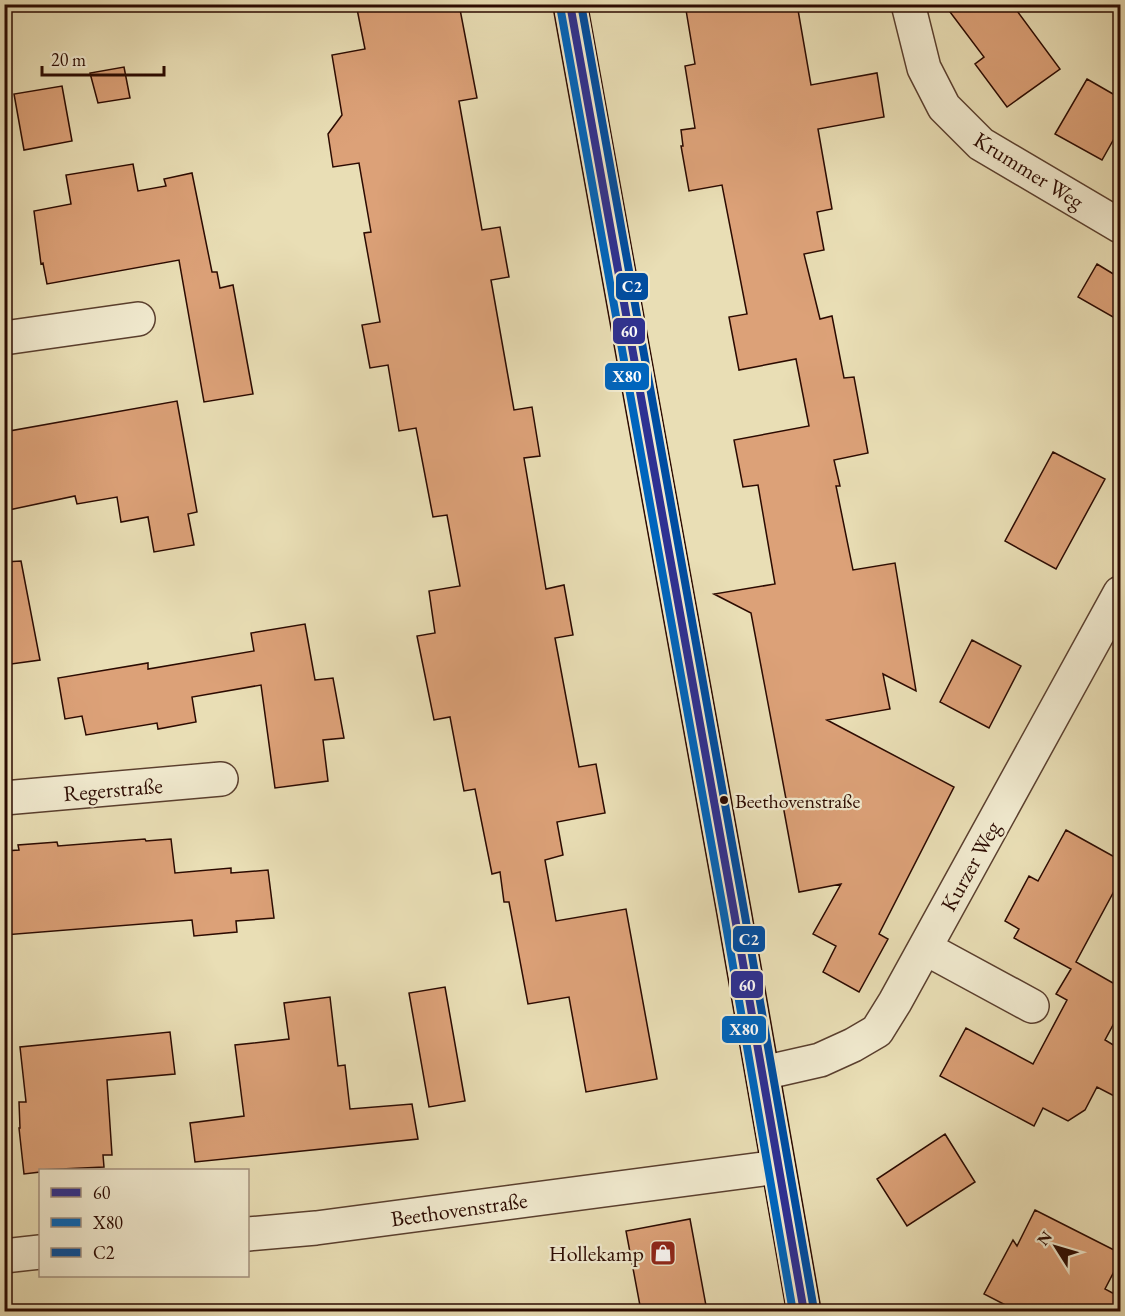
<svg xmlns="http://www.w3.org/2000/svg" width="1125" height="1316" font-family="'EB Garamond',serif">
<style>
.building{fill:#dca178;stroke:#2b0a01;stroke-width:1.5}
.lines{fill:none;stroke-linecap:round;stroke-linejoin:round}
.minor-casing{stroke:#5a3f2e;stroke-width:36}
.major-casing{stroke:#2b0a01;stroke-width:36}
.minor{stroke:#f1eacf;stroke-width:33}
.major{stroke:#e9deb5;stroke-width:33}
.bus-1-casing{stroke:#f1eacf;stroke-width:12}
.bus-2-casing{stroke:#f1eacf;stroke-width:12}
.bus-3-casing{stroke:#f1eacf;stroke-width:12}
.bus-1{stroke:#2e3192;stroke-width:8}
.bus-2{stroke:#0065bd;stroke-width:8}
.bus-3{stroke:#004da1;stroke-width:8}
.bus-dot{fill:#2b0a01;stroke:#f1eacf;stroke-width:2}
.labels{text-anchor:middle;stroke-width:4.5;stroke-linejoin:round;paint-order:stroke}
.bus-label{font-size:20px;fill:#2b0a01;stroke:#f1eacf;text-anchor:start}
.street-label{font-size:22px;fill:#2b0a01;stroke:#f1eacf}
.poi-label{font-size:22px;fill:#2b0a01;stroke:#f1eacf;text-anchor:end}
.line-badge{stroke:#f1eacf;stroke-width:2}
.badge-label{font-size:16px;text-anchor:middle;font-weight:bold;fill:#fff}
</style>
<rect width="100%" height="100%" fill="#e9deb5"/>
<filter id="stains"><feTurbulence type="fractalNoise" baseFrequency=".00333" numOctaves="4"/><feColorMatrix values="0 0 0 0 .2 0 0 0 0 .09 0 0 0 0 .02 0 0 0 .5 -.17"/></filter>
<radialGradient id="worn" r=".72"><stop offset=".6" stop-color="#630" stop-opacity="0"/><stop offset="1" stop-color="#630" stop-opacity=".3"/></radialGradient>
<path class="building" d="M 356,4 L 459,4 L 477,98 L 459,101 L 482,230 L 500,227 L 509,277 L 491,280 L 514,410 L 532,407 L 540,456 L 524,458 L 546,589 L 564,585 L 573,635 L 555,638 L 579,767 L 596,764 L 605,813 L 557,822 L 563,855 L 545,860 L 556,921 L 626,909 L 657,1079 L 586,1092 L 569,997 L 528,1004 L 509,902 L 504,902 L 500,872 L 492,874 L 475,789 L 464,791 L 450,717 L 434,720 L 417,636 L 435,633 L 429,591 L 460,586 L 447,515 L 433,517 L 416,428 L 399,431 L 388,365 L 370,368 L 362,325 L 380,322 L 364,233 L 371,232 L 359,163 L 333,167 L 328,134 L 342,115 L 332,55 L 365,49 Z
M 685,4 L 797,4 L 811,85 L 877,73 L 884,117 L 818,129 L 832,209 L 817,212 L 824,250 L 804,254 L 820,319 L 832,316 L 844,378 L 854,377 L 868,453 L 834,460 L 840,486 L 836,486 L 853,570 L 895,563 L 916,691 L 883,674 L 890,709 L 827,720 L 954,787 L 879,934 L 888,939 L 859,992 L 823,972 L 836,946 L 813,934 L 841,884 L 799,892 L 782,800 L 786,799 L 751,613 L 714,594 L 775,584 L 758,485 L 743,487 L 734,440 L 809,426 L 796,359 L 739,370 L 729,317 L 747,314 L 722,185 L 689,191 L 681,146 L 683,146 L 681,130 L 695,128 L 685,66 L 695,64 Z
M 944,4 L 1012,4 L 1060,69 L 1007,107 L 975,64 L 984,57 Z
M 124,67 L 130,98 L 98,103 L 90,73 Z
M 1087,79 L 1120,98 L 1120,128 L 1102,160 L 1055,134 Z
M 62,86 L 72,141 L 24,150 L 14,94 Z
M 133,164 L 138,191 L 166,186 L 164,179 L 192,173 L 212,272 L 217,272 L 220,288 L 233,285 L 253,394 L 204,402 L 179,260 L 47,284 L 43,263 L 41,264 L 34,211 L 71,204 L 66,175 Z
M 1097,264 L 1120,278 L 1120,321 L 1078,297 Z
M 177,401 L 197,512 L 188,514 L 194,545 L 154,552 L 148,517 L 121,522 L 117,497 L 77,504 L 75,496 L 4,511 L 4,432 Z
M 1053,452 L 1105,479 L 1056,569 L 1005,541 Z
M 21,561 L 40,660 L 4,665 L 4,562 Z
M 305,624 L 315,680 L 333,678 L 344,738 L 323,740 L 328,781 L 275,788 L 261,685 L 192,697 L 196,722 L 158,729 L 157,723 L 86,735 L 82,716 L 65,719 L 58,678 L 148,663 L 148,669 L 254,651 L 251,633 Z
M 972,640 L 1021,666 L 989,728 L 940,702 Z
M 1066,830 L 1120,860 L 1120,880 L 1076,962 L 1120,987 L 1120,1012 L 1105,1040 L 1120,1049 L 1120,1099 L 1097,1087 L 1085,1110 L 1068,1121 L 1043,1108 L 1034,1126 L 940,1076 L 966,1028 L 1033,1064 L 1067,1000 L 1056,994 L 1071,969 L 1014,938 L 1019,929 L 1005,921 L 1029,876 L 1038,881 Z
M 145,839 L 146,841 L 171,839 L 175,873 L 231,868 L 231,873 L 268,870 L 274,918 L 236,921 L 237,932 L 194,936 L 192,920 L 4,935 L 4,851 L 19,850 L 18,845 L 57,842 L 58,846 Z
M 445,987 L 465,1101 L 429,1107 L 409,993 Z
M 330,997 L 338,1066 L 345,1065 L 350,1109 L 412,1104 L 418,1139 L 195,1162 L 190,1123 L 244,1116 L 235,1045 L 289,1039 L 284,1003 Z
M 170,1032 L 175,1074 L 107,1080 L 112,1155 L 103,1155 L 104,1167 L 40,1170 L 40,1172 L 24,1174 L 19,1128 L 20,1128 L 19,1102 L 26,1102 L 20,1047 Z
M 945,1134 L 975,1182 L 907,1226 L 877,1179 Z
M 1035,1210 L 1120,1253 L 1120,1260 L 1105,1289 L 1120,1297 L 1120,1311 L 1017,1311 L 984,1294 L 1013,1240 L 1017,1246 Z
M 690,1219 L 707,1311 L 641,1311 L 626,1231 Z"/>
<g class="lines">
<defs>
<path id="minor" d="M 908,4 L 924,68 L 944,107 L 981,144 L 1120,226
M 4,338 L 138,319
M 4,798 L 221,779
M 925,948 L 1032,1006
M 763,1073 L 820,1060 L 853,1045 L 877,1031 L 895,1002 L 1120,593
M 248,1234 L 316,1228 L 778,1167
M 4,1256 L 40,1252"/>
<path id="major" d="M 570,4 L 734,912 L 804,1312"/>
</defs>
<use href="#minor" class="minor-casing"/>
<use href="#major" class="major-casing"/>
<use href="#minor" class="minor"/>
<use href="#major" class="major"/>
<defs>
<path id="bus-1" d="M 570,4 L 734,912 L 804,1312"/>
<path id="bus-2" d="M 560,6 L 724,914 L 793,1312"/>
<path id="bus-3" d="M 581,4 L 744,910 L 814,1310"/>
</defs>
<use href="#bus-1" class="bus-1-casing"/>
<use href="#bus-2" class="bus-2-casing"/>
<use href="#bus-3" class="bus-3-casing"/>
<use href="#bus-1" class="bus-1"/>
<use href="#bus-2" class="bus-2"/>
<use href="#bus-3" class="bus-3"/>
</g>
<defs>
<symbol id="shop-square" viewBox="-11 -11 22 22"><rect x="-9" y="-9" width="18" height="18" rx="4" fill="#8f2418" stroke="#f1eacf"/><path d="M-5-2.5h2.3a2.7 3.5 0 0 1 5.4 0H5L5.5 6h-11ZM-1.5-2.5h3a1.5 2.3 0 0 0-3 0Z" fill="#fff"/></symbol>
</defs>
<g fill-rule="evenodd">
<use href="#shop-square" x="648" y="1238" width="30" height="30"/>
</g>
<circle class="bus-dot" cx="724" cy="800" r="5"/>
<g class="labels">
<g class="bus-label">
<text x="735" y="808">Beethovenstraße</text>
</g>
<g class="street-label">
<text transform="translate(1029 170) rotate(32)" y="8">Krummer Weg</text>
<text transform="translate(113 789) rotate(-5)" y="8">Regerstraße</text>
<text transform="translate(970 866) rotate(-61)" y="8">Kurzer Weg</text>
<text transform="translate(459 1209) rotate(-8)" y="8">Beethovenstraße</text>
</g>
<g class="poi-label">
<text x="644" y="1261">Hollekamp</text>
</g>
</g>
<g class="line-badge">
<rect x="615" y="272" width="34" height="29" rx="6" fill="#004da1"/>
<rect x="612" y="317" width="34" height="28" rx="6" fill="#2e3192"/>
<rect x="604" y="362" width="46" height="29" rx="6" fill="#0065bd"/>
<rect x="732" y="925" width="34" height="28" rx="6" fill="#004da1"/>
<rect x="730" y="970" width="34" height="29" rx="6" fill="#2e3192"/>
<rect x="721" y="1015" width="46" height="29" rx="6" fill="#0065bd"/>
</g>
<g class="badge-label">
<text x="632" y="292">C2</text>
<text x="629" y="337">60</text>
<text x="627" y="382">X80</text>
<text x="749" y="945">C2</text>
<text x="747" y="991">60</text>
<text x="744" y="1035">X80</text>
</g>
<rect width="1125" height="1316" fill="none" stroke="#e9deb5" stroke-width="24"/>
<rect x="6" y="6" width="1113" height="1304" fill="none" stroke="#2b0a01" stroke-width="3"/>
<rect x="12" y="12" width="1101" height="1292" fill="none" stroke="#2b0a01" stroke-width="1.5"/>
<rect x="39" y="1169" width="210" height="108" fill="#f1eacf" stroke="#a2907d" stroke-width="1.5"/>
<rect x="51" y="1188" width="30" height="9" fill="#2e3192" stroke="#a2907d" stroke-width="1.5"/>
<text x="93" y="1199" font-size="18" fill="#2b0a01">60</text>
<rect x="51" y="1218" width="30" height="9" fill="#0065bd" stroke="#a2907d" stroke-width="1.5"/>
<text x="93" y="1229" font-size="18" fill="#2b0a01">X80</text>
<rect x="51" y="1248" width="30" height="9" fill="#004da1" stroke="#a2907d" stroke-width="1.5"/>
<text x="93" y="1259" font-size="18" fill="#2b0a01">C2</text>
<g transform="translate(1056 1247) rotate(307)" stroke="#f1eacf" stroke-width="4.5" paint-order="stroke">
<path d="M0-4.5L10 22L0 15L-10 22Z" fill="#2b0a01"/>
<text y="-9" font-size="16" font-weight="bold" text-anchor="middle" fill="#2b0a01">N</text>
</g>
<path d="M42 66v9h122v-9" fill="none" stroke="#2b0a01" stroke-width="3"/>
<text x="51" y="66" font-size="18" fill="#2b0a01" stroke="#f1eacf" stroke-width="4.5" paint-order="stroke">20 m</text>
<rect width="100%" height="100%" filter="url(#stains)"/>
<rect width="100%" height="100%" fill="url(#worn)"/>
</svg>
